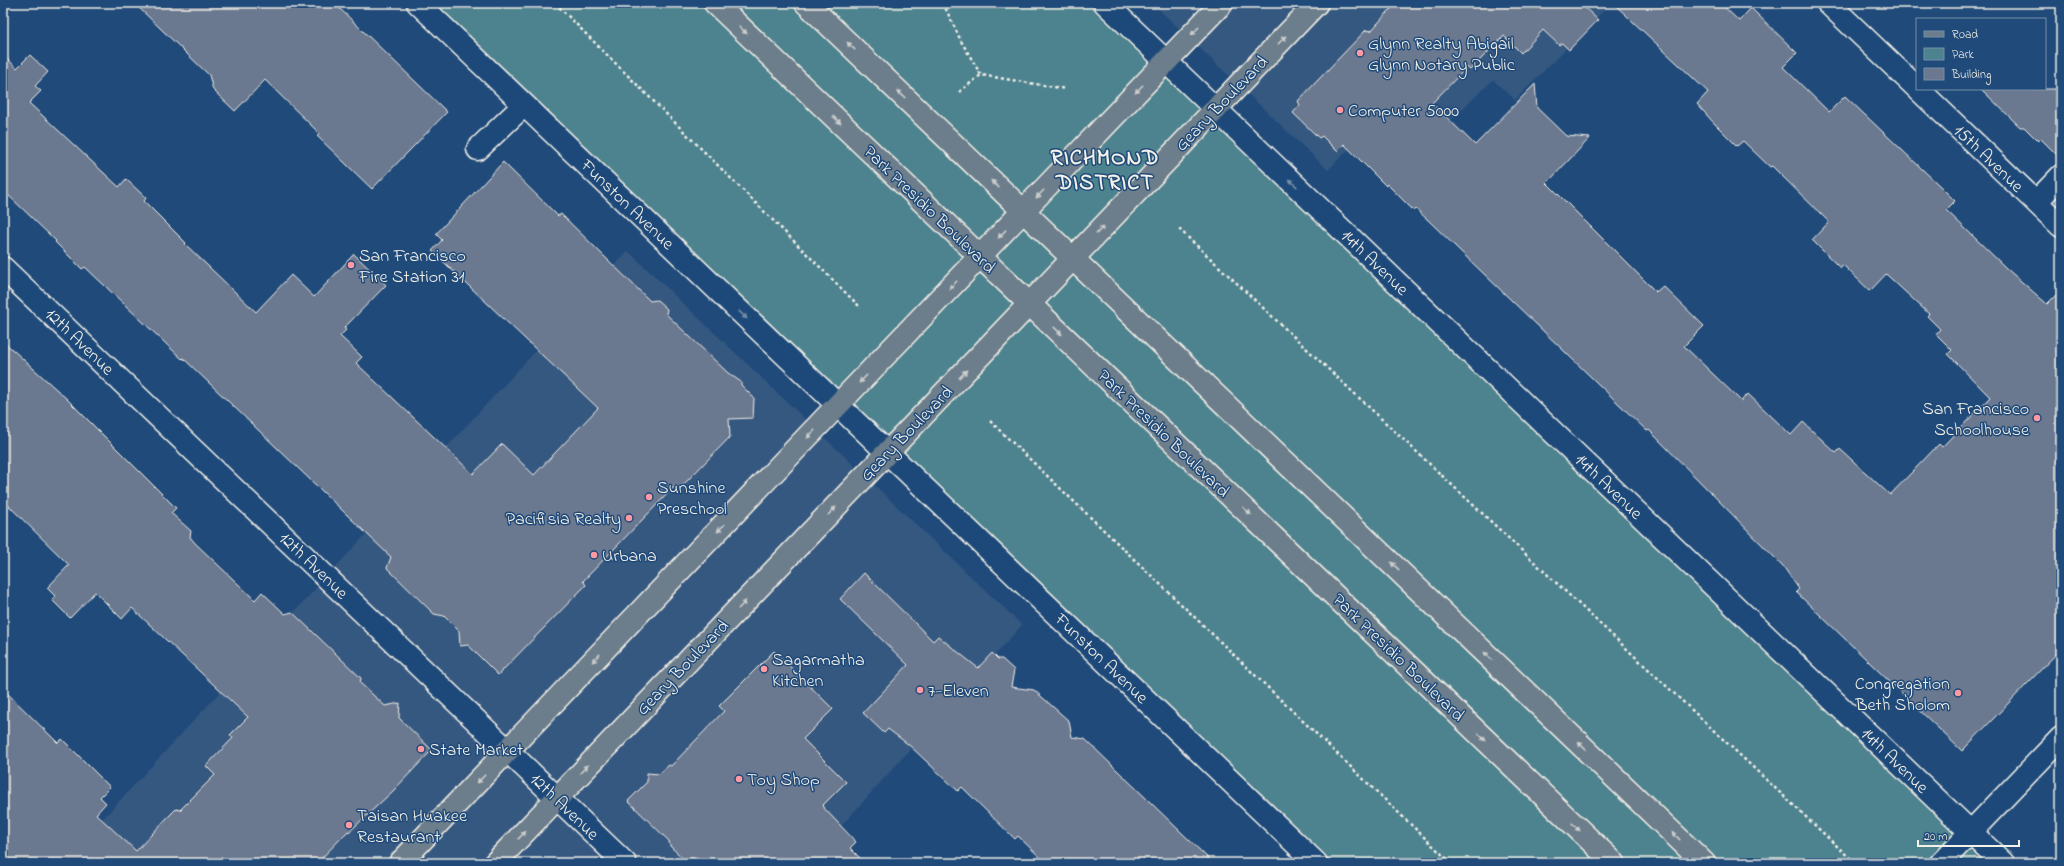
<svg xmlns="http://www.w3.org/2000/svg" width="2064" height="866" font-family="'Indie Flower',sans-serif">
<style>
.built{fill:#365881}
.green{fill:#4d828f;stroke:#a0babc}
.building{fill:#6b7890;stroke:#f4f1e8}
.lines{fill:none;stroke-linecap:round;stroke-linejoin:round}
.minor-casing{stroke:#f4f1e8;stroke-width:25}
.major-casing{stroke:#f4f1e8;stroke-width:25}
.highway-casing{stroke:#f4f1e8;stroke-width:25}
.path{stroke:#f4f1e8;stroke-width:2.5;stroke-dasharray:3 3;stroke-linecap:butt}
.minor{stroke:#1f4a7a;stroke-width:22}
.major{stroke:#6c7d8b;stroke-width:22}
.highway{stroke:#6c7d8b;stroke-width:22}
.oneway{fill:#cbcecc}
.oneway2{fill:#748da6}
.poi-dot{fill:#ff9aa2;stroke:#1f4a7a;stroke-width:1.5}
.labels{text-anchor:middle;stroke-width:3;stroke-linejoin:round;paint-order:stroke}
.poi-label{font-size:18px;fill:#f4f1e8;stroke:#1f4a7a;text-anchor:start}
.street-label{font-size:18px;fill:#f4f1e8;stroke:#1f4a7a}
.district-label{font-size:22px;font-weight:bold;letter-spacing:1px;fill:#f4f1e8;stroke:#1f4a7a}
</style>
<rect width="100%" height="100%" fill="#1f4a7a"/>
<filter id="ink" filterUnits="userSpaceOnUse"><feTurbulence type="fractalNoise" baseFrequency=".025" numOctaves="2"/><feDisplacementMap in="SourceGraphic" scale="8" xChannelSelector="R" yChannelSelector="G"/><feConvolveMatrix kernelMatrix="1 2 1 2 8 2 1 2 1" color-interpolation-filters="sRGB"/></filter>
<g filter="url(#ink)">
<path class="built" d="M 1152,3 L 1611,3 L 1515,100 L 1493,80 L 1452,119 L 1415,83 L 1328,170 Z
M 628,251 L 1022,625 L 808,863 L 62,863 Z"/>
<path class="green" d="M 418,3 L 1105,3 L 2004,863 L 1317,863 Z"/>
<path class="building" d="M 134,3 L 334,3 L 447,112 L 372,189 L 317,136 L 319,133 L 265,80 L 235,111 L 213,90 L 209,75 Z
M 1396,3 L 1580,3 L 1598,20 L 1569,50 L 1562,43 L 1559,45 L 1543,30 L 1521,53 L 1504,36 L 1470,70 L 1467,67 L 1432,103 L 1475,145 L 1535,84 L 1537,108 L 1566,136 L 1590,138 L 1547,183 L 1656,292 L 1663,286 L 1704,326 L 1684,346 L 1741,401 L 1748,394 L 1791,435 L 1803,422 L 1836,453 L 1840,449 L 1890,495 L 1939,444 L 1942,447 L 1990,397 L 1948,354 L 1952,350 L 1936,334 L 1940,329 L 1927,316 L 1929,314 L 1886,274 L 1870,291 L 1842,264 L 1840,268 L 1812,240 L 1829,222 L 1772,166 L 1770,167 L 1743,141 L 1737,146 L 1713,122 L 1697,104 L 1708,92 L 1613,3 L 1720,3 L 1739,21 L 1751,8 L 1797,53 L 1783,67 L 1829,112 L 1845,96 L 1941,187 L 1955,201 L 1946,210 L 2006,268 L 2047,304 L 2061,290 L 2061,649 L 1962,751 L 1796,592 L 1799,589 L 1783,566 L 1649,430 L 1647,431 L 1428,220 L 1416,209 L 1414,211 L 1387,184 L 1386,186 L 1344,144 L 1337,151 L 1322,136 L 1319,138 L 1293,113 L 1300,105 L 1298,101 L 1319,79 L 1366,30 L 1371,31 Z
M 3,55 L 17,68 L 30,55 L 48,72 L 35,86 L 41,91 L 29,103 L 119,187 L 126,179 L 146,198 L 144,201 L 186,243 L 185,244 L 256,312 L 291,275 L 314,297 L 354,254 L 386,285 L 344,328 L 346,330 L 340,336 L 362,357 L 356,363 L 473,474 L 502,444 L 534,475 L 598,408 L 432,251 L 442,240 L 436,234 L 503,162 L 558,216 L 561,214 L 650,301 L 657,300 L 667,309 L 666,314 L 728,373 L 741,382 L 741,385 L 754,398 L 753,418 L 729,419 L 730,437 L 681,487 L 674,487 L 642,520 L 583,581 L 586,585 L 498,675 L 468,645 L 460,646 L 459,631 L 444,616 L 434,614 L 387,568 L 391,557 L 183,358 L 182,359 L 85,267 L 82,269 L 55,242 L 56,241 L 3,190 Z
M 1981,89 L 2061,89 L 2061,159 L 2040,138 L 2038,141 L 2024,127 L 2020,127 Z
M 3,341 L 67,399 L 176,508 L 171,513 L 191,531 L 190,537 L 195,543 L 255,600 L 262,592 L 285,614 L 292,612 L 361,678 L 360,683 L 385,706 L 400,703 L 399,718 L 432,750 L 393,791 L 349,832 L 348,831 L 317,863 L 3,863 L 3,689 L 58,743 L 62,739 L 110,787 L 100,797 L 106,803 L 96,814 L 136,851 L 167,818 L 176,809 L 180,810 L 215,775 L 206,766 L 233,738 L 230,735 L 248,717 L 132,608 L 122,619 L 95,592 L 70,618 L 52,600 L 55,596 L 47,588 L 69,565 L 3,500 Z
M 864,573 L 933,641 L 938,636 L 978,668 L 992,653 L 998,659 L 1002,659 L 1014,670 L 1011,687 L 1034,690 L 1069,721 L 1072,737 L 1085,739 L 1213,863 L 1046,863 L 1018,836 L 1015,839 L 962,787 L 958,791 L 909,745 L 888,729 L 884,733 L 863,713 L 908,665 L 840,599 Z
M 774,651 L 833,709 L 803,739 L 846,782 L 822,806 L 856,842 L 850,848 L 865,863 L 688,863 L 670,846 L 669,841 L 628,801 L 647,782 L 647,773 L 659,774 L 669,765 L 671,766 L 724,711 L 719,706 Z"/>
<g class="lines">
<defs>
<path id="minor" d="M 418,3 L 1316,863
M 1105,3 L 2003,863
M 1828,3 L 1917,88
M 1918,89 L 2061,226
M 478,149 L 524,105
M 2036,202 L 2061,176
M 3,268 L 625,863
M 1941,863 L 2061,738"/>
<path id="major" d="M 400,863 L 1222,3
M 495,863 L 1317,3"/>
<path id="highway" d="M 715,3 L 1614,863
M 806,3 L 1704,863"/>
</defs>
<use href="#minor" class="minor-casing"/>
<use href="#major" class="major-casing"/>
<use href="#highway" class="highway-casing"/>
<path class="path" d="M 555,3 L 861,308
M 943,3 L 961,41 L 981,75
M 959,92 L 981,75 L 1066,89
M 1179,229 L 1855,863
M 990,421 L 1451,863"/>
<use href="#minor" class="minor"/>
<use href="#major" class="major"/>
<use href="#highway" class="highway"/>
</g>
<defs><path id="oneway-solid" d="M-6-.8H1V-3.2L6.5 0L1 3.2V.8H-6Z"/></defs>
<g class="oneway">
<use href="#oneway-solid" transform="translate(743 30) rotate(44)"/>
<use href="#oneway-solid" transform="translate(1195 31) rotate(134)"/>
<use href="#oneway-solid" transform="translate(1282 40) rotate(-46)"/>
<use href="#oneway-solid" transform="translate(851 46) rotate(-136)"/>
<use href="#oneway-solid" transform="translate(1139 89) rotate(134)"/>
<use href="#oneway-solid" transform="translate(901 94) rotate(-136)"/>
<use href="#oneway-solid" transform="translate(837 120) rotate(44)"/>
<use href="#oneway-solid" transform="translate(995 184) rotate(-137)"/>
<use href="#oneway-solid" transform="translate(1040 194) rotate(134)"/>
<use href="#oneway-solid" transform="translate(1100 230) rotate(-47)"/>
<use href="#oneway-solid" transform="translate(1002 234) rotate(133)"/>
<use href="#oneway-solid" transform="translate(953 285) rotate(134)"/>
<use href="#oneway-solid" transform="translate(1058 331) rotate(44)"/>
<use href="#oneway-solid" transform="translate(963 374) rotate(-46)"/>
<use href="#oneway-solid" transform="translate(863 379) rotate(134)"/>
<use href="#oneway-solid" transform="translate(811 434) rotate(134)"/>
<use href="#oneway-solid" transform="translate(832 511) rotate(-46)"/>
<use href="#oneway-solid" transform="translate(1247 511) rotate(44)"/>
<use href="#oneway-solid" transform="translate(721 528) rotate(134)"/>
<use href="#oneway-solid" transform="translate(1395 566) rotate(-136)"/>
<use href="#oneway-solid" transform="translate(742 605) rotate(-46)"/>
<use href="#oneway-solid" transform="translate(1488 656) rotate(-136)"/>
<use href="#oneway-solid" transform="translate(596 658) rotate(134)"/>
<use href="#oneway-solid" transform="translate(1482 737) rotate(44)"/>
<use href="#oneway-solid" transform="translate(1582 746) rotate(-136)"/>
<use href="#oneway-solid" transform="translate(584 769) rotate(-47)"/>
<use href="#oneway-solid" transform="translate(481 779) rotate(134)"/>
<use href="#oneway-solid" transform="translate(1576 827) rotate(44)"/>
<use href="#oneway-solid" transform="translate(522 835) rotate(-47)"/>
<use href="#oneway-solid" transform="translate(1676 836) rotate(-136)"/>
</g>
<g class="oneway2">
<use href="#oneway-solid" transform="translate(1293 183) rotate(-136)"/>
<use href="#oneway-solid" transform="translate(743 315) rotate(44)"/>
</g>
</g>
<g class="poi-dot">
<circle cx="1360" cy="53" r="4"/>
<circle cx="1340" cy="110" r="4"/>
<circle cx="351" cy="265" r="4"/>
<circle cx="2037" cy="418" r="4"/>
<circle cx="649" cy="497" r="4"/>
<circle cx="629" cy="518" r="4"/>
<circle cx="594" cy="555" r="4"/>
<circle cx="764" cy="669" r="4"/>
<circle cx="920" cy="690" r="4"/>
<circle cx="1958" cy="693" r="4"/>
<circle cx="421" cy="749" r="4"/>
<circle cx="739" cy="779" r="4"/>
<circle cx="349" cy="825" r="4"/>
</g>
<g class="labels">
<g class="poi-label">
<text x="1368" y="49">Glynn Realty Abigail<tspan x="1368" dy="21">Glynn Notary Public</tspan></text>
<text x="1348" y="116">Computer 5000</text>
<text x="359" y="261">San Francisco<tspan x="359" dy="21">Fire Station 31</tspan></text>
<text x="2029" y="414" text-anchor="end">San Francisco<tspan x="2029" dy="21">Schoolhouse</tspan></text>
<text x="657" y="493">Sunshine<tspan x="657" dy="21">Preschool</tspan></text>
<text x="621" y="524" text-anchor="end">Pacifisia Realty</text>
<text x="602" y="561">Urbana</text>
<text x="772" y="665">Sagarmatha<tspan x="772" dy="21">Kitchen</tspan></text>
<text x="1950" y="689" text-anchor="end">Congregation<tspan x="1950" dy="21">Beth Sholom</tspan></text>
<text x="928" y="696">7-Eleven</text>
<text x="429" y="755">State Market</text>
<text x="747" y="785">Toy Shop</text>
<text x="357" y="821">Taisan Huakee<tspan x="357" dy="21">Restaurant</tspan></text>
</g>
<g class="street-label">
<text transform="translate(1221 103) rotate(-46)" y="6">Geary Boulevard</text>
<text transform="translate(1989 158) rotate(44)" y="6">15th Avenue</text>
<text transform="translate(628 204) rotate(44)" y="6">Funston Avenue</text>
<text transform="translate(930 209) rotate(44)" y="6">Park Presidio Boulevard</text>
<text transform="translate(1375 262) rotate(44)" y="6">14th Avenue</text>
<text transform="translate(80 341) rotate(44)" y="6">12th Avenue</text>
<text transform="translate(906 433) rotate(-46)" y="6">Geary Boulevard</text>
<text transform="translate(1164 433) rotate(44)" y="6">Park Presidio Boulevard</text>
<text transform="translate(1609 486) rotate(44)" y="6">14th Avenue</text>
<text transform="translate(314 565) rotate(44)" y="6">12th Avenue</text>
<text transform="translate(1399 657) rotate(44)" y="6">Park Presidio Boulevard</text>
<text transform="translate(1102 658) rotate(44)" y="6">Funston Avenue</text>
<text transform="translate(682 667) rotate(-46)" y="6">Geary Boulevard</text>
<text transform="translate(1895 760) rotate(44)" y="6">14th Avenue</text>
<text transform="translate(565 806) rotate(44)" y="6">12th Avenue</text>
</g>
<g class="district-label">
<text x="1105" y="164">RICHMOND<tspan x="1105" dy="25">DISTRICT</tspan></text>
</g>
</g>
<rect width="2064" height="866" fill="none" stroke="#1f4a7a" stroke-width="16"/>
<rect x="8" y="8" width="2048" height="850" fill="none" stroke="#f4f1e8" stroke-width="1.5" filter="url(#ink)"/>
<rect x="1916" y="18" width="130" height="72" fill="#1f4a7a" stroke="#748da6"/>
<rect x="1924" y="31" width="20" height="6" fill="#6c7d8b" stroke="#748da6"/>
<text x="1952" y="38" font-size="12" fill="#f4f1e8">Road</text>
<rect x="1924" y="48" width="20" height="12" fill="#4d828f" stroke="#748da6"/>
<text x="1952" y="58" font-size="12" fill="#f4f1e8">Park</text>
<rect x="1924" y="68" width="20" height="12" fill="#6b7890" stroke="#748da6"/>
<text x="1952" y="78" font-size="12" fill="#f4f1e8">Building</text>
<path d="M1918 840v6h101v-6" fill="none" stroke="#f4f1e8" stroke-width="2"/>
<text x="1924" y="840" font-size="12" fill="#f4f1e8" stroke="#1f4a7a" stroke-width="3" paint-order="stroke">20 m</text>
</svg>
